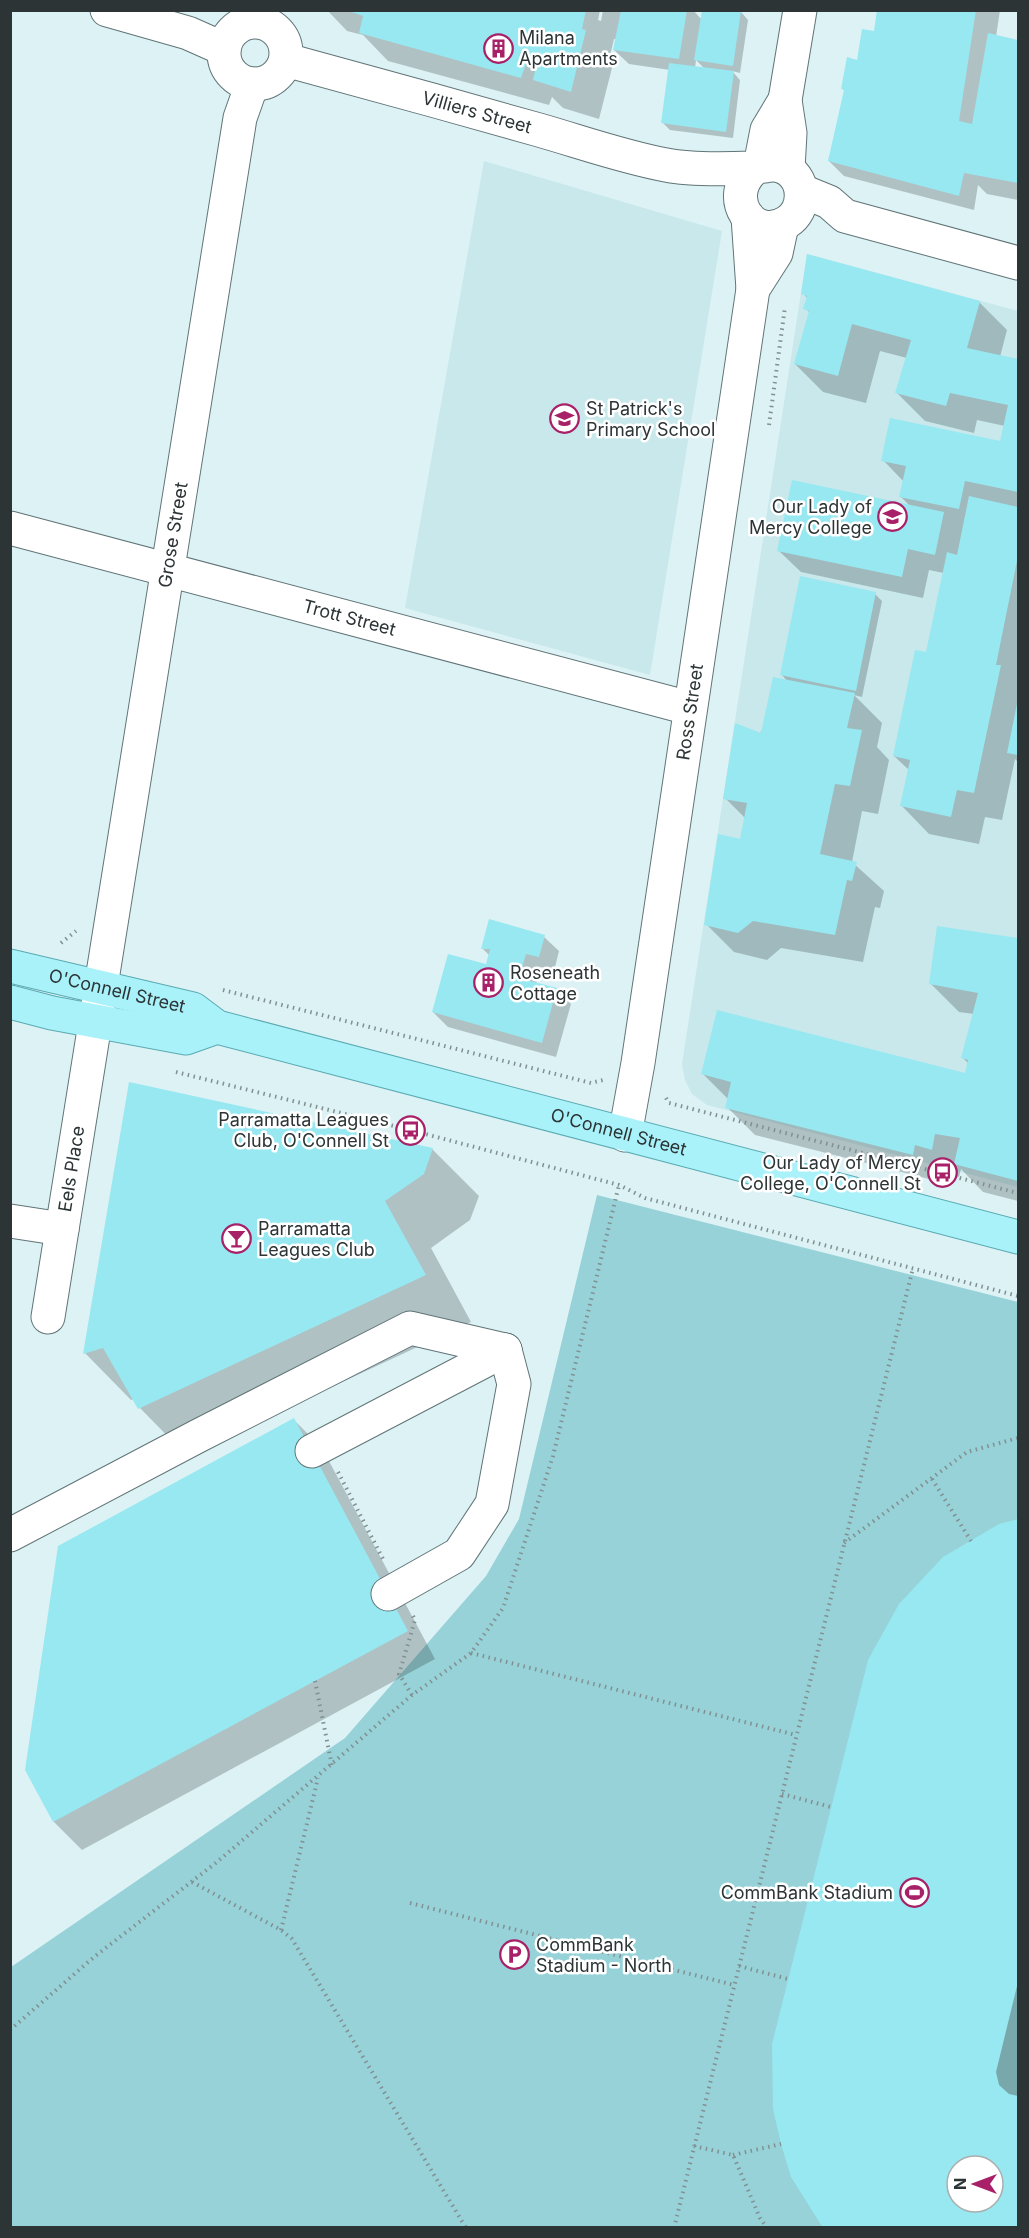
<svg xmlns="http://www.w3.org/2000/svg" width="1029" height="2238" font-family="Inter,sans-serif">
<style>
.built{fill:#c8e8eb}
.green{fill:#97d2d8;fill-rule:evenodd}
.shadow{fill:#0003;fill-rule:evenodd}
.building{fill:#97e8f1;fill-rule:evenodd}
.lines{fill:none;stroke-linecap:round;stroke-linejoin:round}
.minor-casing{stroke:#617477;stroke-width:35}
.major-casing{stroke:#5aaab2;stroke-width:35}
.path{stroke:#819092;stroke-width:4;stroke-dasharray:1.5 4.5;stroke-linecap:butt}
.minor{stroke:#fff;stroke-width:33}
.major{stroke:#aaf2fa;stroke-width:33}
.labels{text-anchor:middle;stroke-width:5;stroke-linejoin:round;paint-order:stroke}
.poi-label{font-size:18px;fill:#2c3435;stroke:#fff;text-anchor:start}
.street-label{font-size:18px;fill:#2c3435;stroke:#fff}
</style>
<rect width="100%" height="100%" fill="#dcf2f5"/>
<path class="built" d="M 484,161 L 722,231 L 650,675 L 405,608 Z
M 807,254 L 1018,311 L 1018,1187 L 707,1105 L 692,1094 L 685,1080 L 682,1064 Z"/>
<path class="green" d="M 597,1195 L 1018,1302 L 1018,2227 L 11,2228 L 11,1967 L 345,1738 L 486,1576 L 519,1519 ZM 957,2166 L 993,2166 L 993,2202 L 957,2202 Z"/>
<path class="shadow" d="M 327,10 L 600,10 L 598,20 L 601,21 L 603,10 L 693,10 L 702,20 L 704,10 L 741,12 L 748,20 L 740,73 L 732,71 L 740,80 L 733,138 L 670,130 L 663,123 L 670,70 L 629,64 L 614,50 L 617,39 L 614,39 L 610,56 L 614,60 L 599,119 L 563,108 L 552,97 L 549,105 L 388,61 L 363,35 L 347,31 ZM 696,60 L 705,69 L 695,68 Z
M 879,10 L 1000,10 L 996,37 L 1018,41 L 1018,200 L 987,194 L 978,185 L 974,210 L 844,176 L 829,161 L 845,92 L 843,89 L 875,33 Z
M 803,293 L 979,302 L 1007,330 L 1000,357 L 1018,361 L 1018,762 L 1015,759 L 1002,820 L 985,817 L 979,844 L 929,834 L 901,805 L 909,770 L 894,756 L 927,654 L 944,573 L 929,570 L 923,598 L 801,572 L 779,551 L 910,506 L 901,497 L 904,482 L 883,460 L 1001,443 L 1005,426 L 977,420 L 974,433 L 925,421 L 897,393 L 907,358 L 880,351 L 866,403 L 823,392 L 795,364 L 810,313 L 805,308 L 808,299 Z
M 875,594 L 882,601 L 862,697 L 854,695 L 882,723 L 877,747 L 889,760 L 878,814 L 862,811 L 852,862 L 884,891 L 880,908 L 875,907 L 863,962 L 781,948 L 767,960 L 734,952 L 706,924 L 741,841 L 746,819 L 725,798 L 788,682 L 782,675 Z
M 938,927 L 1018,939 L 1018,1201 L 983,1192 L 961,1169 L 959,1177 L 943,1172 L 941,1182 L 755,1135 L 727,1107 L 729,1100 L 703,1074 L 966,1075 L 969,1064 L 962,1057 L 974,1014 L 959,1012 L 931,984 Z
M 544,937 L 559,951 L 554,971 L 541,967 L 536,984 L 556,990 L 571,1004 L 556,1057 L 448,1027 L 433,1012 L 487,966 L 490,956 L 483,949 Z
M 432,1149 L 479,1196 L 470,1220 L 431,1248 L 471,1322 L 186,1455 L 140,1408 L 134,1399 L 131,1400 L 85,1353 Z
M 294,1420 L 322,1448 L 435,1659 L 82,1850 L 54,1822 L 27,1770 Z
M 1018,1520 L 1018,2228 L 825,2228 L 1000,1525 ZM 957,2166 L 993,2166 L 993,2202 L 957,2202 Z"/>
<path class="building" d="M 346,10 L 586,10 L 582,29 L 586,30 L 571,92 L 533,80 L 536,67 L 526,64 L 521,78 L 359,33 L 363,16 Z
M 621,10 L 687,10 L 679,59 L 613,50 Z
M 702,10 L 741,11 L 733,66 L 694,60 Z
M 877,10 L 976,10 L 959,121 L 972,124 L 988,33 L 1018,40 L 1018,183 L 964,173 L 959,196 L 828,161 L 844,90 L 841,89 L 847,57 L 857,60 L 862,29 L 874,31 Z
M 669,63 L 734,71 L 726,132 L 661,123 Z
M 807,254 L 980,301 L 967,348 L 1018,359 L 1018,492 L 965,481 L 959,509 L 899,497 L 906,466 L 881,461 L 890,418 L 1000,441 L 1008,405 L 950,393 L 946,406 L 895,393 L 911,340 L 852,324 L 838,376 L 794,364 L 809,311 L 803,309 L 807,296 L 801,294 Z
M 792,480 L 944,512 L 935,555 L 908,549 L 902,577 L 777,551 Z
M 969,496 L 1018,507 L 1018,556 L 996,665 L 1001,665 L 974,793 L 957,790 L 951,817 L 900,806 L 910,760 L 893,756 L 915,650 L 926,652 L 947,552 L 957,555 Z
M 800,576 L 876,592 L 856,691 L 780,675 Z
M 773,677 L 855,693 L 847,728 L 862,730 L 850,786 L 835,784 L 820,854 L 857,862 L 852,881 L 847,880 L 835,935 L 753,921 L 738,933 L 704,925 L 718,834 L 740,839 L 747,803 L 723,799 L 735,723 L 761,733 Z
M 1017,704 L 1018,704 L 1018,755 L 1007,753 Z
M 489,919 L 545,935 L 539,957 L 526,954 L 519,978 L 557,988 L 542,1043 L 432,1012 L 448,954 L 486,964 L 490,949 L 481,949 Z
M 937,926 L 1018,938 L 1018,1181 L 954,1164 L 960,1138 L 935,1134 L 932,1150 L 915,1145 L 913,1155 L 725,1108 L 731,1082 L 701,1074 L 717,1010 L 965,1073 L 968,1060 L 961,1058 L 978,993 L 929,984 Z
M 129,1082 L 433,1148 L 424,1174 L 385,1201 L 426,1275 L 138,1409 L 103,1348 L 83,1354 Z
M 294,1418 L 408,1631 L 53,1822 L 25,1770 L 58,1546 Z
M 1018,1519 L 1018,1982 L 996,2072 L 999,2085 L 1009,2094 L 1018,2096 L 1018,2228 L 823,2228 L 791,2177 L 781,2144 L 773,2109 L 772,2044 L 868,1660 L 899,1604 L 943,1557 L 999,1524 ZM 957,2166 L 993,2166 L 993,2202 L 957,2202 Z"/>
<g class="lines">
<defs>
<g id="minor">
<path d="M 107,10 L 188,33 L 224,49"/>
<circle cx="255" cy="53" r="31"/>
<path id="s1" d="M 286,60 C 370,83 455,106 539,130 C 581,142 623,157 666,165 C 690,170 727,169 752,168 C 765,167 774,161 787,169 C 806,181 806,210 787,222 C 753,244 721,196 755,168"/>
<path d="M 760,166 L 767,130 L 785,100"/>
<path d="M 788,169 L 790,133 L 785,100 L 800,10"/>
<path d="M 802,191 L 829,202 L 845,216 L 1018,263"/>
<path d="M 753,289 L 776,253 L 782,225"/>
<path id="s2" d="M 10,528 L 689,708"/>
<path id="s3" d="M 625,1135 L 638,1063 L 753,289 L 748,217"/>
<path d="M 10,1221 L 62,1229"/>
<path id="s4" d="M 48,1317 L 240,118 L 252,84"/>
<path d="M 312,1451 L 505,1350"/>
<path d="M 10,1535 L 198,1436 L 410,1328 L 505,1350"/>
<path d="M 388,1594 L 459,1554 L 492,1504 L 514,1384 L 505,1350"/>
</g>
<g id="major">
<path id="s5" d="M 10,966 L 193,1009 L 217,1027 L 1018,1237"/>
<path d="M 10,1002 L 52,1013 L 186,1038 L 217,1027"/>
</g>
</defs>
<use href="#minor" class="minor-casing"/>
<use href="#major" class="major-casing"/>
<path class="path" d="M 769,425 L 785,307
M 61,943 L 76,931
M 223,990 L 591,1083 L 603,1080
M 176,1072 L 410,1130 L 619,1185 L 645,1198 L 1018,1296
M 666,1098 L 669,1103 L 1018,1193
M 338,1472 L 384,1561
M 932,1479 L 971,1541
M 844,1543 L 967,1452 L 1018,1438
M 471,1653 L 796,1735
M 315,1681 L 332,1766
M 412,1695 L 399,1674 L 415,1620 L 413,1616
M 782,1794 L 831,1807
M 192,1882 L 281,1930 L 292,1939 L 466,2228
M 410,1903 L 734,1985
M 281,1930 L 318,1778
M 739,1966 L 788,1979
M 10,2030 L 94,1957 L 217,1862 L 412,1695 L 471,1653 L 503,1608 L 553,1456 L 619,1185
M 694,2146 L 733,2155 L 760,2218 L 767,2228
M 733,2155 L 781,2144
M 674,2228 L 913,1268"/>
<use href="#minor" class="minor"/>
<use href="#major" class="major"/>
</g>
<defs>
<symbol id="building-ring" viewBox="-11 -11 22 22"><circle r="9.5" fill="#fff" stroke="#a82068" stroke-width="1.5"/><path d="M-4-6H4V6H1V3H-1V6H-4ZM-2.5-4.3h1.7v1.8h-1.7ZM.8-4.3h1.7v1.8H.8ZM-2.5-1h1.7V.8h-1.7ZM.8-1h1.7V.8H.8Z" fill="#a82068"/></symbol>
<symbol id="school-ring" viewBox="-11 -11 22 22"><circle r="9.5" fill="#fff" stroke="#a82068" stroke-width="1.5"/><path d="M0-5L7-2L0 1L-7-2ZM-4 1L0 2.5L4 1V4Q0 6-4 4Z" fill="#a82068"/></symbol>
<symbol id="bus-ring" viewBox="-11 -11 22 22"><circle r="9.5" fill="#fff" stroke="#a82068" stroke-width="1.5"/><path d="M-5-6H5V4H4V6H2V4H-2V6H-4V4H-5ZM-3.5-4V0h7V-4ZM-3.5 1.2v1.5H-2V1.2ZM2 1.2v1.5H3.5V1.2Z" fill="#a82068"/></symbol>
<symbol id="bar-ring" viewBox="-11 -11 22 22"><circle r="9.5" fill="#fff" stroke="#a82068" stroke-width="1.5"/><path d="M-6-5H6L.8 .8V4.5H3.5V6h-7V4.5H-.8V.8Z" fill="#a82068"/></symbol>
<symbol id="stadium-ring" viewBox="-11 -11 22 22"><circle r="9.5" fill="#fff" stroke="#a82068" stroke-width="1.5"/><path d="M0-5a6.5 5 0 1 0 0 10a6.5 5 0 1 0 0-10ZM-3.5-1.8h7v3.6h-7Z" fill="#a82068"/></symbol>
<symbol id="parking-ring" viewBox="-11 -11 22 22"><circle r="9.5" fill="#fff" stroke="#a82068" stroke-width="1.5"/><path d="M-3.5-5.5H1a3.5 3.5 0 0 1 0 7H-1V5.5H-3.5ZM-1-3.4V-.6H.8a1.4 1.4 0 0 0 0-2.8Z" fill="#a82068"/></symbol>
</defs>
<g fill-rule="evenodd">
<use href="#building-ring" x="482" y="32" width="33" height="33"/>
<use href="#school-ring" x="548" y="402" width="33" height="33"/>
<use href="#school-ring" x="876" y="500" width="33" height="33"/>
<use href="#building-ring" x="472" y="966" width="33" height="33"/>
<use href="#bus-ring" x="394" y="1114" width="33" height="33"/>
<use href="#bus-ring" x="926" y="1156" width="33" height="33"/>
<use href="#bar-ring" x="220" y="1222" width="33" height="33"/>
<use href="#stadium-ring" x="898" y="1876" width="33" height="33"/>
<use href="#parking-ring" x="498" y="1938" width="33" height="33"/>
</g>
<g class="labels">
<g class="poi-label">
<text x="519" y="44">Milana<tspan x="519" dy="21">Apartments</tspan></text>
<text x="586" y="415">St Patrick's<tspan x="586" dy="21">Primary School</tspan></text>
<text x="872" y="513" text-anchor="end">Our Lady of<tspan x="872" dy="21">Mercy College</tspan></text>
<text x="510" y="979">Roseneath<tspan x="510" dy="21">Cottage</tspan></text>
<text x="389" y="1126" text-anchor="end">Parramatta Leagues<tspan x="389" dy="21">Club, O'Connell St</tspan></text>
<text x="921" y="1169" text-anchor="end">Our Lady of Mercy<tspan x="921" dy="21">College, O'Connell St</tspan></text>
<text x="258" y="1235">Parramatta<tspan x="258" dy="21">Leagues Club</tspan></text>
<text x="893" y="1899" text-anchor="end">CommBank Stadium</text>
<text x="536" y="1951">CommBank<tspan x="536" dy="21">Stadium - North</tspan></text>
</g>
<g class="street-label">
<text dy="6" stroke="none"><textPath href="#s1" startOffset="198">Villiers Street</textPath></text>
<text dy="6" stroke="none"><textPath href="#s4" startOffset="792">Grose Street</textPath></text>
<text dy="6" stroke="none"><textPath href="#s2" startOffset="351">Trott Street</textPath></text>
<text dy="6" stroke="none"><textPath href="#s3" startOffset="428">Ross Street</textPath></text>
<text dy="6" stroke="none"><textPath href="#s5" startOffset="110">O'Connell Street</textPath></text>
<text dy="6" stroke="none"><textPath href="#s5" startOffset="633">O'Connell Street</textPath></text>
<text dy="6" stroke="none"><textPath href="#s4" startOffset="150">Eels Place</textPath></text>
</g>
</g>
<rect width="1029" height="2238" fill="none" stroke="#2c3435" stroke-width="24"/>
<g transform="translate(975 2184) rotate(270)"><circle r="28" fill="#ffffff" stroke="#abaeae" stroke-width="1.5"/>
<path d="M0-4.5L10 22L0 15L-10 22Z" fill="#a82068"/>
<text y="-9" font-size="16" font-weight="bold" text-anchor="middle" fill="#2c3435">N</text>
</g>
</svg>
